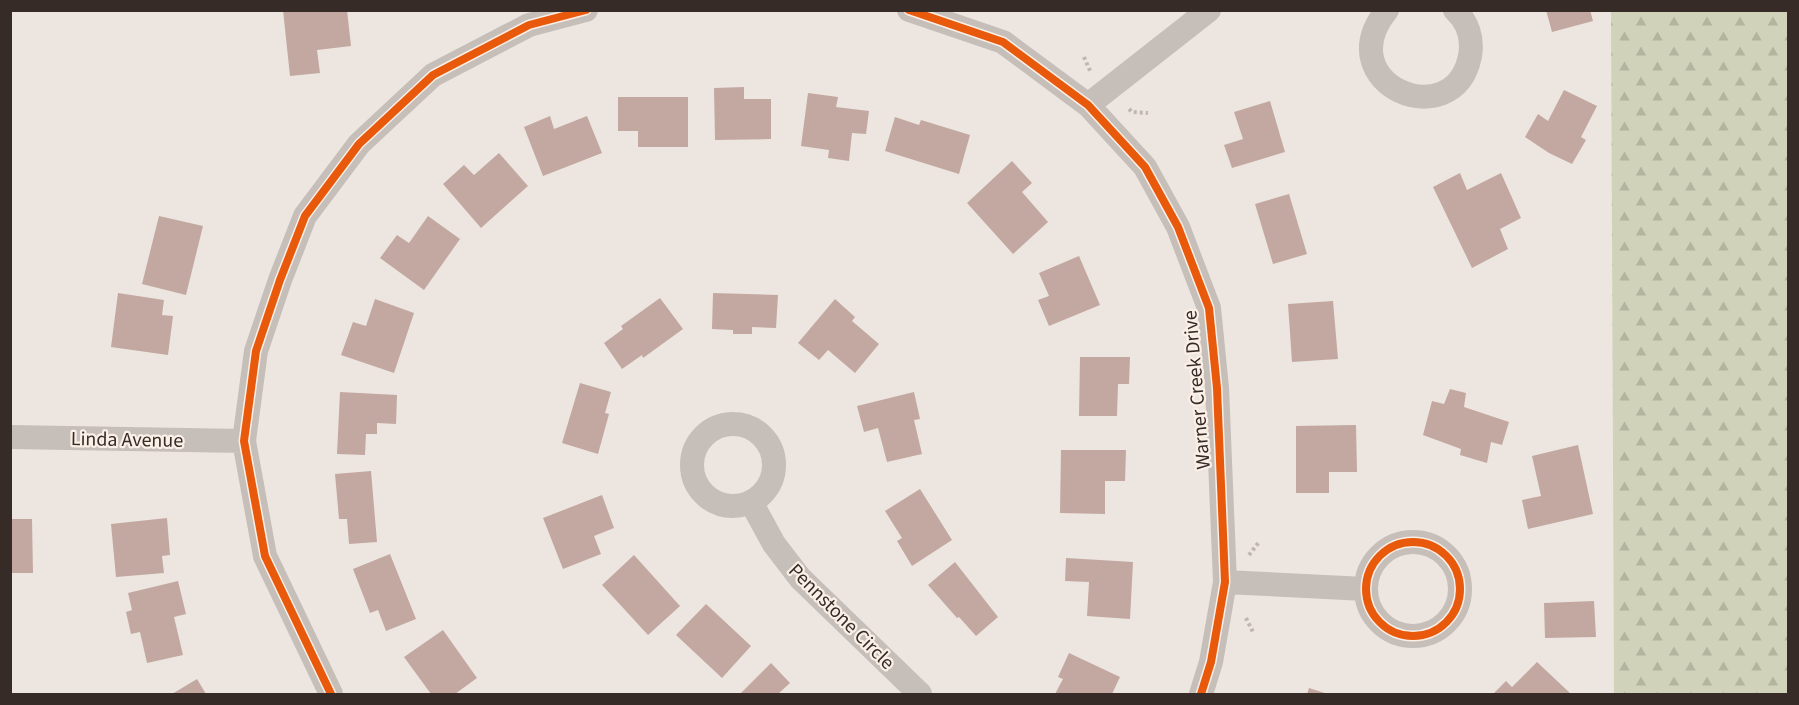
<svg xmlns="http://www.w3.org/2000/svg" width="1799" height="705" font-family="'Source Sans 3',sans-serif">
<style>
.forest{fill:url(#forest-firs)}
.building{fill:#c2a8a0}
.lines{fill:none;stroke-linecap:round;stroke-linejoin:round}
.path{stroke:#bfb6b1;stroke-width:4;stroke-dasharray:3 3;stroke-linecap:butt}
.street{stroke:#c6beb9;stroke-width:24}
.cycleway-casing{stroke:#fbf0e7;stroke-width:11}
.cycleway{stroke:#e8590c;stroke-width:8}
.labels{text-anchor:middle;stroke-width:4.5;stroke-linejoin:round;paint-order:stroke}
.street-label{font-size:20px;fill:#372b27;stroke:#fbf0e7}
</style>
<defs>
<pattern id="forest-firs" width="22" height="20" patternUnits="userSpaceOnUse" patternTransform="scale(1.5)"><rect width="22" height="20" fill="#d0d3b9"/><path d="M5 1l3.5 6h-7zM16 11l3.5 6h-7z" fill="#b3b59f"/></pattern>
</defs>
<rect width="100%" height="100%" fill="#ede6e0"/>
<path class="forest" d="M 1611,11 L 1788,11 L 1788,694 L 1614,694 Z"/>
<path class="building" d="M 283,10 L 347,10 L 351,46 L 317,50 L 320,73 L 290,76 Z
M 1546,10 L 1590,10 L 1593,21 L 1552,32 Z
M 744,87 L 744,99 L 771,99 L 771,139 L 715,140 L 714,88 Z
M 1564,90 L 1597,106 L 1581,137 L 1586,140 L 1572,164 L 1549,153 L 1525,137 L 1538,114 L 1548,121 Z
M 808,93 L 838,97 L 836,107 L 869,111 L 866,134 L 852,133 L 849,161 L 828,158 L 829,150 L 801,146 Z
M 618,97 L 688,97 L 688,147 L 638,147 L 638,131 L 618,131 Z
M 1270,101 L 1285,152 L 1232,168 L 1224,145 L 1243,139 L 1234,112 Z
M 550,116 L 554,129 L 587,116 L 602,153 L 543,176 L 524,127 Z
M 895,117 L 919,125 L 921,120 L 970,135 L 959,174 L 885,151 Z
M 499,153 L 528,186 L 481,228 L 443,184 L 464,165 L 474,175 Z
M 1012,161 L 1032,183 L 1022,192 L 1048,222 L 1013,254 L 967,203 Z
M 1460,173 L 1467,190 L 1501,173 L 1521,218 L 1500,229 L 1508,249 L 1472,268 L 1433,187 Z
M 1289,194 L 1307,254 L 1273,264 L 1255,204 Z
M 159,216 L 203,226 L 186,295 L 142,284 Z
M 428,216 L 460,239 L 424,290 L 380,258 L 397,235 L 409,243 Z
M 1079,256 L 1100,305 L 1049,326 L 1038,300 L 1049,296 L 1039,273 Z
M 118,293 L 164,300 L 162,315 L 173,316 L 168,355 L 111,347 Z
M 713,293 L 778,295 L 776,328 L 752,327 L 752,334 L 733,334 L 733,330 L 712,329 Z
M 660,298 L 683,329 L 643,358 L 642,355 L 622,369 L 604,343 L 623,329 L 621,326 Z
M 375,299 L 414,313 L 394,373 L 341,355 L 353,322 L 366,326 Z
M 835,299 L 855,317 L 852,321 L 879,344 L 855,373 L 828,350 L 819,360 L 798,343 Z
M 1333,301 L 1338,359 L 1292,362 L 1288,304 Z
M 1080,357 L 1130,357 L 1129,384 L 1118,384 L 1117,416 L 1079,416 Z
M 580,383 L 611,392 L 605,413 L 609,414 L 598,454 L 562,443 Z
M 1450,389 L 1466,393 L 1464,407 L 1509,422 L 1502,445 L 1491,442 L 1487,463 L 1460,455 L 1461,449 L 1423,435 L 1432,401 L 1444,404 Z
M 340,392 L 397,395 L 396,424 L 377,423 L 377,434 L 366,434 L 365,455 L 337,454 Z
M 914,392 L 920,419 L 914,420 L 922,454 L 887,462 L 878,428 L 864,432 L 857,406 Z
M 1356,425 L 1357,472 L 1329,472 L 1329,493 L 1296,493 L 1296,426 Z
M 1578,445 L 1593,514 L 1528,529 L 1522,500 L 1541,496 L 1532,456 Z
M 1061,450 L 1126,450 L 1125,481 L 1105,481 L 1105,514 L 1060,513 Z
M 371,471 L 377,542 L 349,544 L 347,519 L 339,519 L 335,474 Z
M 920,489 L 952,540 L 912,566 L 897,541 L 902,538 L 885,511 Z
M 602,495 L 614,528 L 594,536 L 601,554 L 563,569 L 543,518 Z
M 167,518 L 170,555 L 162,556 L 164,573 L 116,577 L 111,524 Z
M 10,519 L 32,519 L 33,573 L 10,573 Z
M 390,554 L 416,619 L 386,631 L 378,610 L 370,613 L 353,569 Z
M 634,555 L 680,606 L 648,635 L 602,585 Z
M 1066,558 L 1133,562 L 1130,619 L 1087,616 L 1089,582 L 1065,581 Z
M 955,562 L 998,617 L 976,636 L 959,617 L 957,618 L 928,585 Z
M 178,581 L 186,614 L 174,617 L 183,655 L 147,663 L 140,632 L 131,634 L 126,612 L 132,610 L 128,593 Z
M 1594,601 L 1596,637 L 1545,638 L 1544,603 Z
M 706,604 L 751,646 L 722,678 L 676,635 Z
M 443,630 L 477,678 L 455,694 L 431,694 L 404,657 Z
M 1069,653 L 1120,677 L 1112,694 L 1055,694 L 1063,679 L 1058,677 Z
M 1537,662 L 1571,694 L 1493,694 L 1506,681 L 1512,687 Z
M 771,663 L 790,683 L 778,694 L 740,694 Z
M 197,679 L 206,694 L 172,694 Z
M 1309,688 L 1328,694 L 1307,694 Z"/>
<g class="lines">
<path class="path" d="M 1084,57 L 1091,73
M 1129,109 L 1132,112 L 1148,113
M 1249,555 L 1259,542
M 1246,618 L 1253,632"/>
<path class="street" d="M 909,10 L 1003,42 L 1088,105 L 1145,167 L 1178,227 L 1209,308 L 1217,388 L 1225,582 L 1211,662 L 1201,694
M 1387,10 C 1327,84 1454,137 1470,56 C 1473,39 1468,22 1455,10
M 1088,105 L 1209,10
M692 465a41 41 0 1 1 82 0a41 41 0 1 1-82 0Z
M 10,437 L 244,441
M 751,502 L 774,544 L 800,578 L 920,694
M1366 589a47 47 0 1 1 94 0a47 47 0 1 1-94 0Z
M 1225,582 L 1365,589
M 331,694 L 265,556 L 244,441 L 256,351 L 280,280 L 305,216 L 359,144 L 433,75 L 529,25 L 586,10"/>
<defs>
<path id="cycleway" d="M 909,10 L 1003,42 L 1088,105 L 1145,167 L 1178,227 L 1209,308 L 1217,388 L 1225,582 L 1211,662 L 1201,694
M1366 589a47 47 0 1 1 94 0a47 47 0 1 1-94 0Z
M 331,694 L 265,556 L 244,441 L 256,351 L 280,280 L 305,216 L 359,144 L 433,75 L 529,25 L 586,10"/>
</defs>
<use href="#cycleway" class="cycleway-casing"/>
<use href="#cycleway" class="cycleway"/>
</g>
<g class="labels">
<g class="street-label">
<text transform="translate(1196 390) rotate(-95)" y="7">Warner Creek Drive</text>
<text transform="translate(127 439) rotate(1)" y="7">Linda Avenue</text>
<text transform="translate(842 616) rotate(45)" y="7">Pennstone Circle</text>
</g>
</g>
<rect width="1799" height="705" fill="none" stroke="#372b27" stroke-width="24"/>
</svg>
